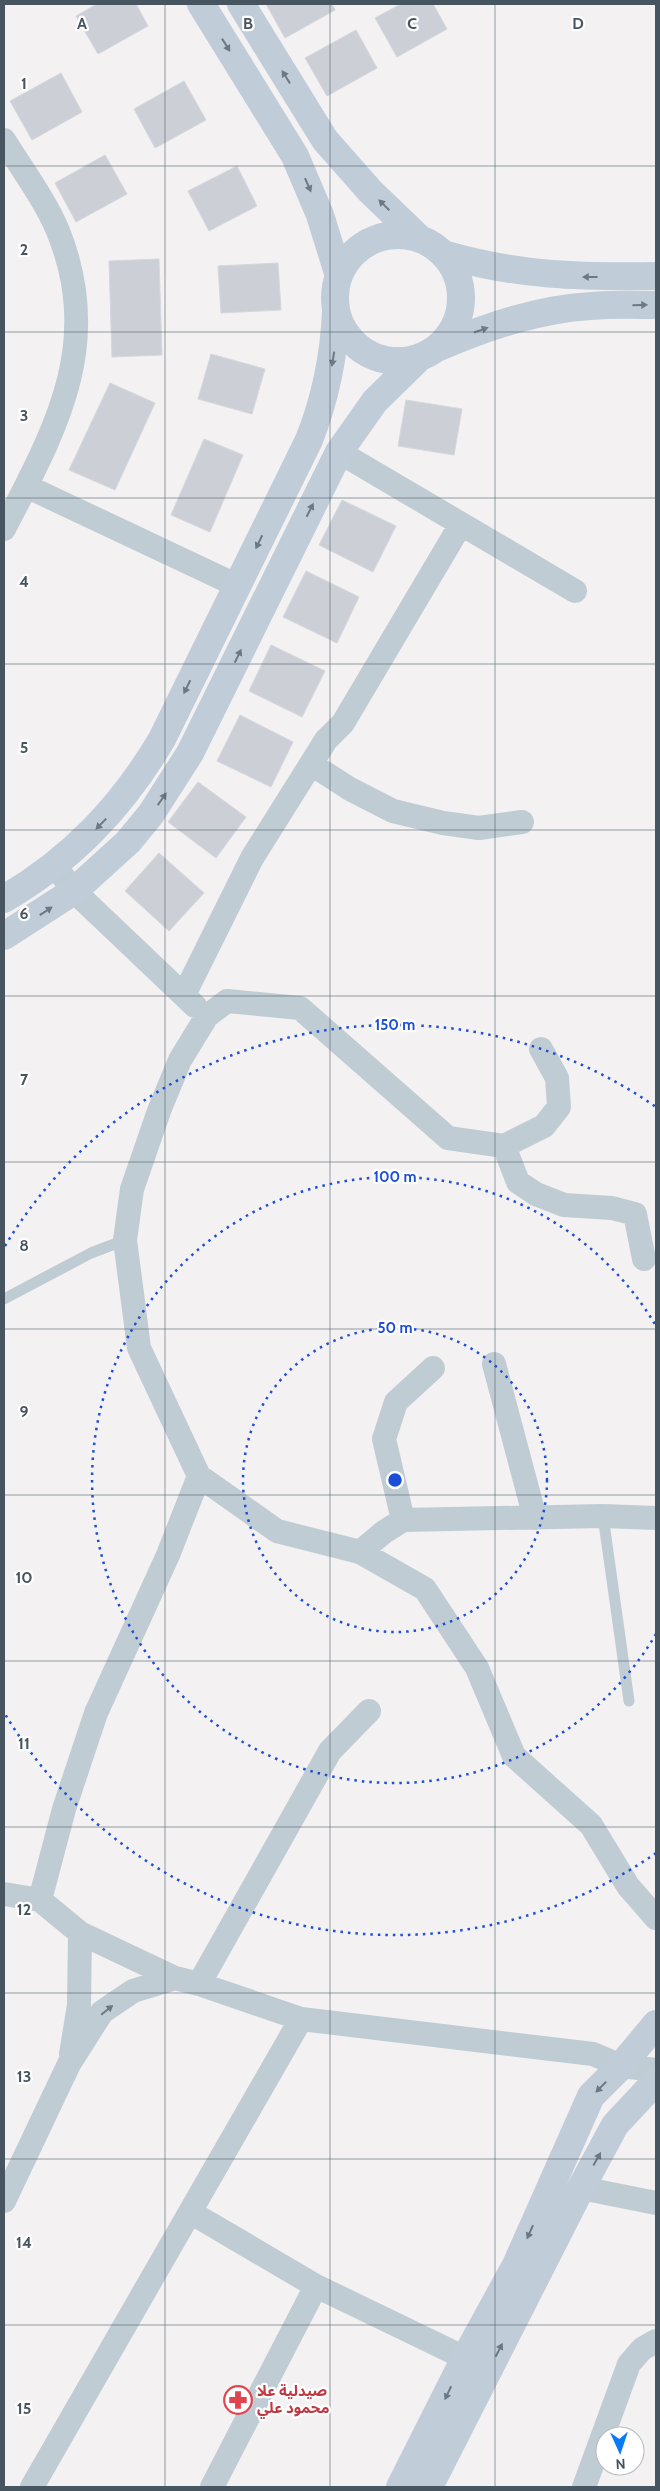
<svg xmlns="http://www.w3.org/2000/svg" width="660" height="2491" font-family="Cabin,'Noto Sans Arabic',sans-serif">
<style>
.building{fill:#ccd0d6;stroke:#d4d7dd}
.lines{fill:none;stroke-linecap:round;stroke-linejoin:round}
.lane{stroke:#c0ccd3;stroke-width:11}
.street{stroke:#c0ccd3;stroke-width:24}
.secondary{stroke:#c0cdd9;stroke-width:28}
.oneway{fill:#6b7984}
.oneway2{fill:#6b7982}
.grid{fill:none;stroke:#475560;stroke-width:1;stroke-opacity:0.55}
.ring{fill:none;stroke:#1d4ed8;stroke-width:2.5;stroke-dasharray:2.5 5}
.labels{text-anchor:middle;stroke-width:4.5;stroke-linejoin:round;paint-order:stroke}
.health-label{font-size:15px;font-weight:bold;fill:#be3a42;stroke:#fff;text-anchor:start}
.grid-label{font-size:16px;text-anchor:middle;font-weight:bold;fill:#475560;stroke:#fff;stroke-width:4.5;stroke-linejoin:round;paint-order:stroke}
.centre{fill:#1d4ed8;stroke:#fff;stroke-width:2.5}
.ring-label{font-size:15px;text-anchor:middle;font-weight:bold;fill:#1d4ed8;stroke:#fff;stroke-width:4.5;stroke-linejoin:round;paint-order:stroke}
</style>
<rect width="100%" height="100%" fill="#f3f1f1"/>
<path class="building" d="M 97,4 L 136,4 L 148,26 L 98,54 L 76,16 Z
M 266,4 L 332,4 L 335,10 L 285,38 Z
M 401,4 L 433,4 L 447,29 L 397,57 L 375,18 Z
M 356,30 L 377,68 L 327,96 L 305,58 Z
M 61,73 L 82,112 L 32,140 L 10,101 Z
M 184,81 L 206,120 L 155,148 L 134,109 Z
M 105,155 L 127,194 L 76,222 L 55,183 Z
M 237,166 L 257,206 L 209,231 L 188,191 Z
M 159,259 L 162,355 L 112,357 L 109,261 Z
M 278,263 L 281,310 L 221,313 L 218,266 Z
M 211,354 L 265,369 L 252,414 L 198,399 Z
M 110,383 L 155,403 L 115,490 L 69,470 Z
M 406,400 L 462,409 L 454,455 L 398,446 Z
M 204,439 L 243,455 L 210,532 L 171,515 Z
M 342,500 L 396,526 L 373,572 L 319,545 Z
M 306,571 L 359,597 L 337,643 L 283,617 Z
M 271,645 L 325,671 L 302,717 L 249,691 Z
M 240,715 L 293,742 L 271,787 L 217,761 Z
M 198,782 L 246,817 L 216,858 L 168,822 Z
M 159,853 L 204,893 L 169,931 L 125,891 Z"/>
<g class="lines">
<path class="lane" d="M 4,1299 L 91,1253 L 125,1240
M 603,1516 L 629,1701"/>
<path class="street" d="M 4,140 C 22,169 45,200 58,231 C 104,345 55,430 4,529
M 339,452 L 575,591
M 26,486 L 238,586
M 311,764 L 350,789 L 393,811 L 443,823 L 479,828 L 522,822
M 55,866 L 74,891 L 195,1006
M 184,995 L 252,858 L 326,740 L 343,723 L 461,524
M 504,1146 L 544,1126 L 559,1107 L 557,1078 L 541,1049
M 644,1259 L 635,1214 L 612,1208 L 564,1205 L 536,1194 L 518,1182 L 504,1146 L 448,1138 L 300,1008 L 227,1001 L 207,1016 L 180,1060 L 159,1111 L 132,1189 L 125,1240 L 139,1348 L 199,1476 L 277,1531 L 360,1552 L 425,1589 L 477,1668 L 514,1756 L 591,1825 L 628,1886 L 656,1918
M 494,1364 L 535,1518
M 403,1520 L 384,1439 L 396,1402 L 433,1368
M 360,1552 L 384,1532 L 403,1520 L 603,1516 L 656,1518
M 4,1894 L 40,1900 L 80,1933 L 175,1978 L 199,1984 L 301,2019 L 593,2054 L 621,2066 L 656,2070
M 40,1900 L 64,1809 L 96,1713 L 168,1555 L 199,1476
M 199,1984 L 330,1751 L 369,1711
M 71,2054 L 79,2005 L 80,1933
M 581,2188 L 656,2203
M 4,2201 L 69,2064 L 102,2012 L 133,1991 L 175,1978
M 190,2212 L 316,2286 L 465,2358
M 32,2487 L 301,2019
M 212,2487 L 316,2286
M 584,2487 L 629,2364 L 642,2349 L 656,2341"/>
<path class="secondary" d="M 201,4 L 295,156 L 320,215 L 339,276
M 241,4 L 325,140 L 370,191 L 420,239
M335 298a63 63 0 1 1 126 0a63 63 0 1 1-126 0Z
M 443,254 C 518,276 579,277 656,276
M 437,348 C 486,327 538,309 591,306 C 613,304 635,305 656,305
M 4,899 C 72,859 122,807 162,739 L 309,440 C 326,397 334,357 336,311
M 4,936 L 74,891 L 128,842 L 151,814 L 190,753 L 339,452 L 375,401 L 420,357
M 400,2487 L 465,2358 L 516,2265 L 591,2096 L 621,2066 L 656,2024
M 429,2487 L 581,2188 L 615,2125 L 656,2081"/>
</g>
<defs><path id="oneway-solid" d="M-6-.8H1V-3.2L6.5 0L1 3.2V.8H-6Z" transform="scale(1.25)"/></defs>
<g class="oneway">
<use href="#oneway-solid" transform="translate(226 45) rotate(58)"/>
<use href="#oneway-solid" transform="translate(286 77) rotate(-122)"/>
<use href="#oneway-solid" transform="translate(308 185) rotate(66)"/>
<use href="#oneway-solid" transform="translate(384 205) rotate(-135)"/>
<use href="#oneway-solid" transform="translate(590 277) rotate(-180)"/>
<use href="#oneway-solid" transform="translate(640 305) rotate(-1)"/>
<use href="#oneway-solid" transform="translate(481 330) rotate(-19)"/>
<use href="#oneway-solid" transform="translate(333 359) rotate(99)"/>
<use href="#oneway-solid" transform="translate(310 510) rotate(-63)"/>
<use href="#oneway-solid" transform="translate(259 542) rotate(116)"/>
<use href="#oneway-solid" transform="translate(238 656) rotate(-64)"/>
<use href="#oneway-solid" transform="translate(187 687) rotate(116)"/>
<use href="#oneway-solid" transform="translate(162 799) rotate(-55)"/>
<use href="#oneway-solid" transform="translate(101 824) rotate(134)"/>
<use href="#oneway-solid" transform="translate(46 911) rotate(-33)"/>
<use href="#oneway-solid" transform="translate(601 2087) rotate(134)"/>
<use href="#oneway-solid" transform="translate(597 2159) rotate(-61)"/>
<use href="#oneway-solid" transform="translate(530 2232) rotate(114)"/>
<use href="#oneway-solid" transform="translate(499 2350) rotate(-63)"/>
<use href="#oneway-solid" transform="translate(448 2393) rotate(115)"/>
</g>
<use class="oneway2" href="#oneway-solid" transform="translate(107 2010) rotate(-39)"/>
<path class="grid" d="M 165,4 L 165,2487M 330,4 L 330,2487M 495,4 L 495,2487M 4,166 L 656,166M 4,332 L 656,332M 4,498 L 656,498M 4,664 L 656,664M 4,830 L 656,830M 4,996 L 656,996M 4,1162 L 656,1162M 4,1329 L 656,1329M 4,1495 L 656,1495M 4,1661 L 656,1661M 4,1827 L 656,1827M 4,1993 L 656,1993M 4,2159 L 656,2159M 4,2325 L 656,2325"/>
<g class="ring">
<circle cx="395" cy="1480" r="152"/>
<path d="M656 1634A303 303 0 1 1 656 1326"/>
<path d="M656 1853A455 455 0 0 1 5 1714M5 1246A455 455 0 0 1 656 1107"/>
</g>
<defs>
<symbol id="pharmacy-ring" viewBox="-11 -11 22 22"><circle r="9.5" fill="#fff" stroke="#e0444e" stroke-width="1.5"/><path d="M-2-6h4v4h4v4h-4v4h-4v-4h-4v-4h4Z" fill="#e0444e"/></symbol>
</defs>
<g fill-rule="evenodd">
<use href="#pharmacy-ring" x="222" y="2384" width="32" height="32"/>
</g>
<g class="labels">
<g class="health-label">
<text x="257" y="2396">صيدلية علا<tspan x="257" dy="17">محمود علي</tspan></text>
</g>
</g>
<g class="grid-label">
<text x="82" y="29">A</text>
<text x="248" y="29">B</text>
<text x="412" y="29">C</text>
<text x="578" y="29">D</text>
<text x="24" y="89">1</text>
<text x="24" y="255">2</text>
<text x="24" y="421">3</text>
<text x="24" y="587">4</text>
<text x="24" y="753">5</text>
<text x="24" y="919">6</text>
<text x="24" y="1085">7</text>
<text x="24" y="1251">8</text>
<text x="24" y="1417">9</text>
<text x="24" y="1583">10</text>
<text x="24" y="1749">11</text>
<text x="24" y="1915">12</text>
<text x="24" y="2082">13</text>
<text x="24" y="2248">14</text>
<text x="24" y="2414">15</text>
</g>
<circle cx="395" cy="1480" r="8" class="centre"/>
<g class="ring-label">
<text x="395" y="1030">150 m</text>
<text x="395" y="1182">100 m</text>
<text x="395" y="1333">50 m</text>
</g>
<rect width="660" height="2491" fill="none" stroke="#475560" stroke-width="10"/>
<g transform="translate(620 2451) rotate(177)"><circle r="24" fill="#ffffff" stroke="#b5bbbf"/>
<path d="M0-4L9 19L0 12L-9 19Z" fill="#0b7bf3"/>
<text y="-8" font-size="14" font-weight="bold" text-anchor="middle" fill="#475560">N</text>
</g>
</svg>
